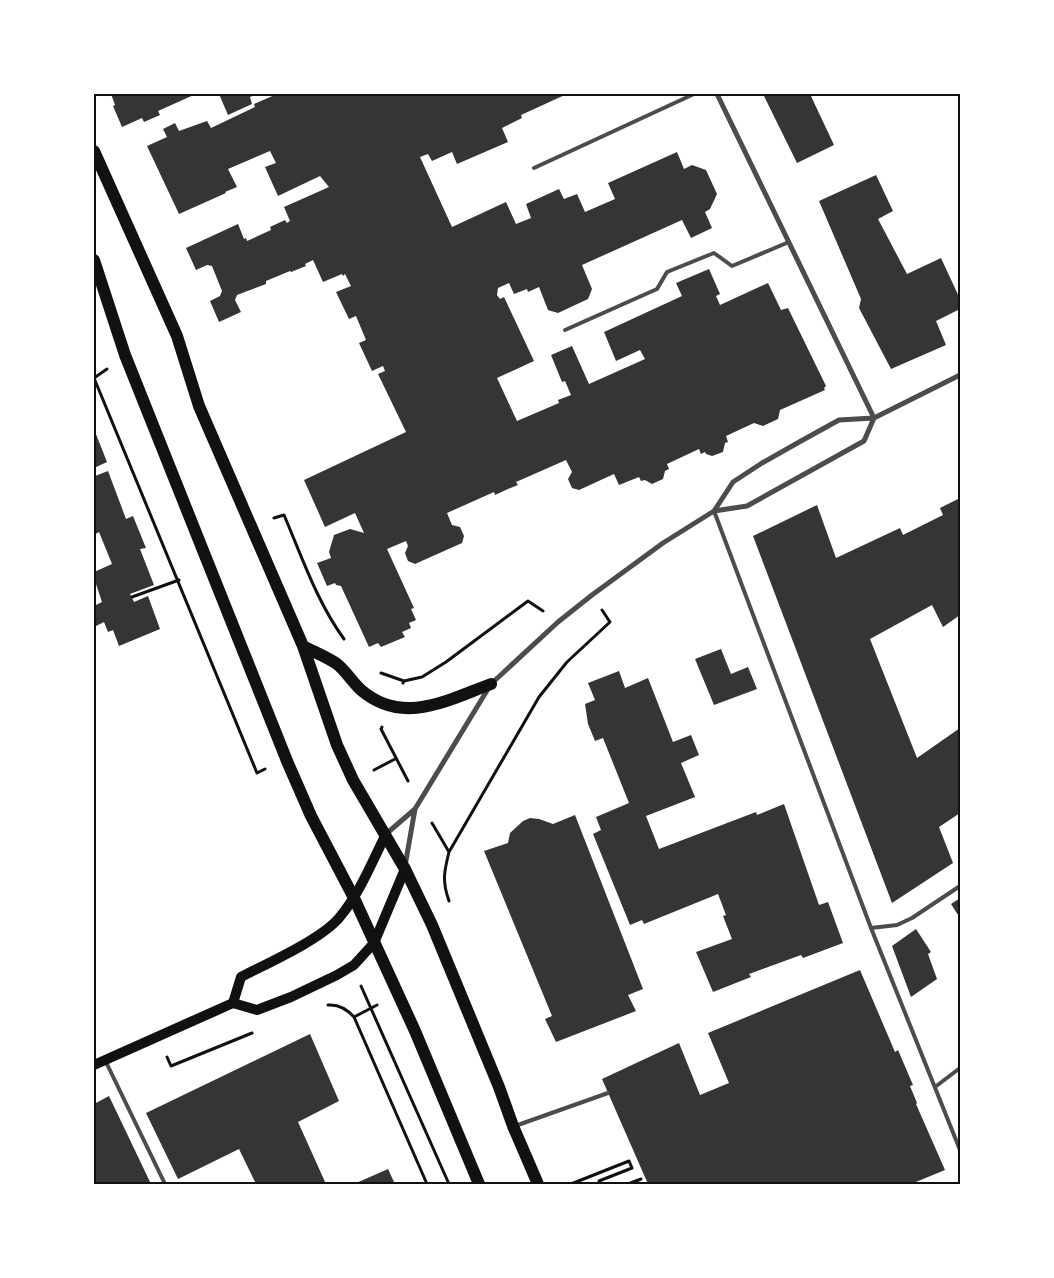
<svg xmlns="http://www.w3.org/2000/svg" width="1054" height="1278" font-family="'Playfair Display',serif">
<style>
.building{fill:#353535}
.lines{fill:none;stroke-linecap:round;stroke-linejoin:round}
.path{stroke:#111;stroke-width:3}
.service{stroke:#4c4c4c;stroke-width:4}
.minor{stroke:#4c4c4c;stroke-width:5}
.secondary{stroke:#111;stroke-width:10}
.primary{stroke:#111;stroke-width:12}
.neatline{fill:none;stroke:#111;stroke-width:2}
</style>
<rect width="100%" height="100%" fill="#fff"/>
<path class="building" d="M 111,94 L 196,94 L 158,111 L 160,115 L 144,122 L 142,118 L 122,127 L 113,106 L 115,105 Z
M 219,94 L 257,94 L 250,97 L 252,104 L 228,115 Z
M 277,94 L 567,94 L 521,115 L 522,118 L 502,128 L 508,142 L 457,164 L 452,152 L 432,161 L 428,154 L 420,157 L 452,227 L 506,202 L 516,224 L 531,218 L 526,204 L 559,189 L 564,199 L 577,194 L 585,212 L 615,199 L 608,183 L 677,152 L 684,169 L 692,165 L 706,170 L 717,194 L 710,209 L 705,212 L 712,228 L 691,238 L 682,220 L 582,265 L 592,289 L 588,299 L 558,313 L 548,310 L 539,287 L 528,292 L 527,289 L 514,294 L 509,283 L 498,288 L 497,295 L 500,299 L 504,297 L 534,361 L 497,378 L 517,421 L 559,403 L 558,400 L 571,395 L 565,381 L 562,382 L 551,355 L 572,346 L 589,384 L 645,359 L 640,350 L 616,361 L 604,332 L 682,296 L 676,283 L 709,269 L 720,294 L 716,296 L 720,305 L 768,283 L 781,310 L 788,308 L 826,386 L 824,388 L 825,390 L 780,410 L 778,419 L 763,426 L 754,423 L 726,436 L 728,442 L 725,443 L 723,452 L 712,456 L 706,454 L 705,452 L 701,454 L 699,449 L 667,464 L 669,469 L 665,471 L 663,479 L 652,484 L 645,480 L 641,481 L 639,477 L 619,485 L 614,474 L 579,490 L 572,488 L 568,479 L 572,472 L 566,460 L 516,482 L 518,485 L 508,489 L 495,495 L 494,492 L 447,513 L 452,525 L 460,527 L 464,536 L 462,543 L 415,564 L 408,561 L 405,553 L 408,546 L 406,541 L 387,549 L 414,608 L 411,609 L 416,620 L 409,623 L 411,628 L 402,632 L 405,637 L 381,647 L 378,643 L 369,647 L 341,586 L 336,585 L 335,583 L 327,586 L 317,563 L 331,558 L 329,552 L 334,535 L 350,529 L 364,533 L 355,513 L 325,527 L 304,480 L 406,432 L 378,374 L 385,371 L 383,366 L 372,371 L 359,343 L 366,340 L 356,316 L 349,319 L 336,292 L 351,286 L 345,274 L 343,276 L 342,274 L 323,282 L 313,260 L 305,264 L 306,266 L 291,272 L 290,271 L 266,281 L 266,284 L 237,295 L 235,300 L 241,312 L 219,322 L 210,301 L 220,296 L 222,291 L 212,266 L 207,265 L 196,270 L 186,248 L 238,224 L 244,239 L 246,238 L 247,241 L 271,230 L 270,227 L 285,220 L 287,223 L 290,221 L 284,207 L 329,187 L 320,176 L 278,196 L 265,167 L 276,163 L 270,151 L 228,169 L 237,187 L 225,192 L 226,193 L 179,214 L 147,146 L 167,137 L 163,129 L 175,123 L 179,131 L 207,121 L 211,128 L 255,107 L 254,104 Z
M 763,94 L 810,94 L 834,145 L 797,163 Z
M 876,175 L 893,211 L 878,219 L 907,274 L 941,258 L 960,299 L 960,309 L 936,321 L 946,345 L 891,369 L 859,308 L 861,299 L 819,201 Z
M 94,429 L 107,462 L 94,468 Z
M 108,471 L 126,519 L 133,516 L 146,548 L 140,549 L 154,585 L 130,594 L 134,602 L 148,596 L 160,629 L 119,646 L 113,630 L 108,632 L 104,622 L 94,627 L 94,606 L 102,602 L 94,578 L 94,572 L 112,564 L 99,532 L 94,535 L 94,473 L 95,476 Z
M 960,498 L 960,615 L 943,627 L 932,605 L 870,639 L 917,758 L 960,728 L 960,813 L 939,827 L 953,863 L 892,903 L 753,536 L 817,505 L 836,558 L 900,528 L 903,535 L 943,515 L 940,508 Z
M 721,649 L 731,674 L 748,667 L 757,689 L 714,705 L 695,659 Z
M 619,671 L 625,688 L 648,678 L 673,742 L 691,735 L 699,755 L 681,763 L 695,797 L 646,816 L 659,849 L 756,812 L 757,815 L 784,804 L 819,905 L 828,902 L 843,943 L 803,958 L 801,955 L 749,974 L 751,977 L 713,992 L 696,952 L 732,939 L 723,916 L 726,915 L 718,894 L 644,924 L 642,920 L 630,925 L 593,834 L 601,830 L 596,817 L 629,803 L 603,738 L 595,741 L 588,724 L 585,704 L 595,700 L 588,683 Z
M 575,815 L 643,989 L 628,995 L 636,1011 L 556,1042 L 545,1019 L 552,1016 L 484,851 L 508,843 L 510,833 L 523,821 L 530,818 L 539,819 L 553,824 Z
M 960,898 L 960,918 L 951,904 Z
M 916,929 L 931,952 L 928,954 L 937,979 L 911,997 L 892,946 Z
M 860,970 L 895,1052 L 898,1050 L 913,1085 L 910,1086 L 917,1103 L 916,1104 L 945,1170 L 911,1184 L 648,1184 L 602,1079 L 679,1043 L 700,1095 L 729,1083 L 708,1033 Z
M 310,1034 L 339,1101 L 298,1122 L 326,1184 L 256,1184 L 239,1149 L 178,1179 L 146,1113 Z
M 109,1096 L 151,1184 L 94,1184 L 94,1104 Z
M 388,1169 L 395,1184 L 354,1184 Z"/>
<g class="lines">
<path class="path" d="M 107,369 L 94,378 L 257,773 L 265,769
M 274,518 L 284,515 C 302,557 317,602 344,639
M 132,597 L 179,580
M 381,673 L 404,681 L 403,683
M 404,681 L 422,677 L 446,662 L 528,601 L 543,611
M 382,727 L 381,729 L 408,781
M 374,770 L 395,759
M 432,823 L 449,852 C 444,872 442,881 449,901
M 449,852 L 539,697 L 567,662 L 610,622 L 602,610
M 361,986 L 449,1184
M 328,1005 C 339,1004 347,1009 354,1017
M 377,1005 L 354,1017 L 427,1184
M 167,1057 L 171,1066 L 252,1033
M 571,1184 L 629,1161 L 632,1168 L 599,1181 L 601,1184
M 628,1184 L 641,1179"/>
<path class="service" d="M 534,168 L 694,94
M 565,330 L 657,289 L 667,272 L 714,253 L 732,266 L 789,242
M 714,511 L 871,928 L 960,1150
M 871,928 L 897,925 L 912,918 L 960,886
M 105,1060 L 165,1184
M 935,1087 L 960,1068
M 515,1126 L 608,1093"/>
<path class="minor" d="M 717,94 L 874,418
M 714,511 L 733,482 L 762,463 L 801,441 L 839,420 L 874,418 L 960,375
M 386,834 L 415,809
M 405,866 L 415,809 L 491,684 L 558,622 L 592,595 L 663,543 L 714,511 L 747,506 L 864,441 L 874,418"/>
<path class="secondary" d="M 233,1003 L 241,977 C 268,963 320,940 339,918 C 360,893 372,862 386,834
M 94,1065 L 233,1003 L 257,1010 L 291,997 L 337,975 L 354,965 L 374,943 L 405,869"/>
<path class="primary" d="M 94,151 L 177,336 L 199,406 L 303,646 L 337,745 L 353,780 L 405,869 L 432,925 L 499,1087 L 513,1126 L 538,1184
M 94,260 L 125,355 L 287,761 L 311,816 L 354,898 L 415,1031 L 479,1184
M 303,646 C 314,652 327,657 337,664 C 346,671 352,682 361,690 C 403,726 448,700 491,684"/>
</g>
<rect width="1054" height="1278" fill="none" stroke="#ffffff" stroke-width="190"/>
<rect x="95" y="95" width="864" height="1088" class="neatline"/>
</svg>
